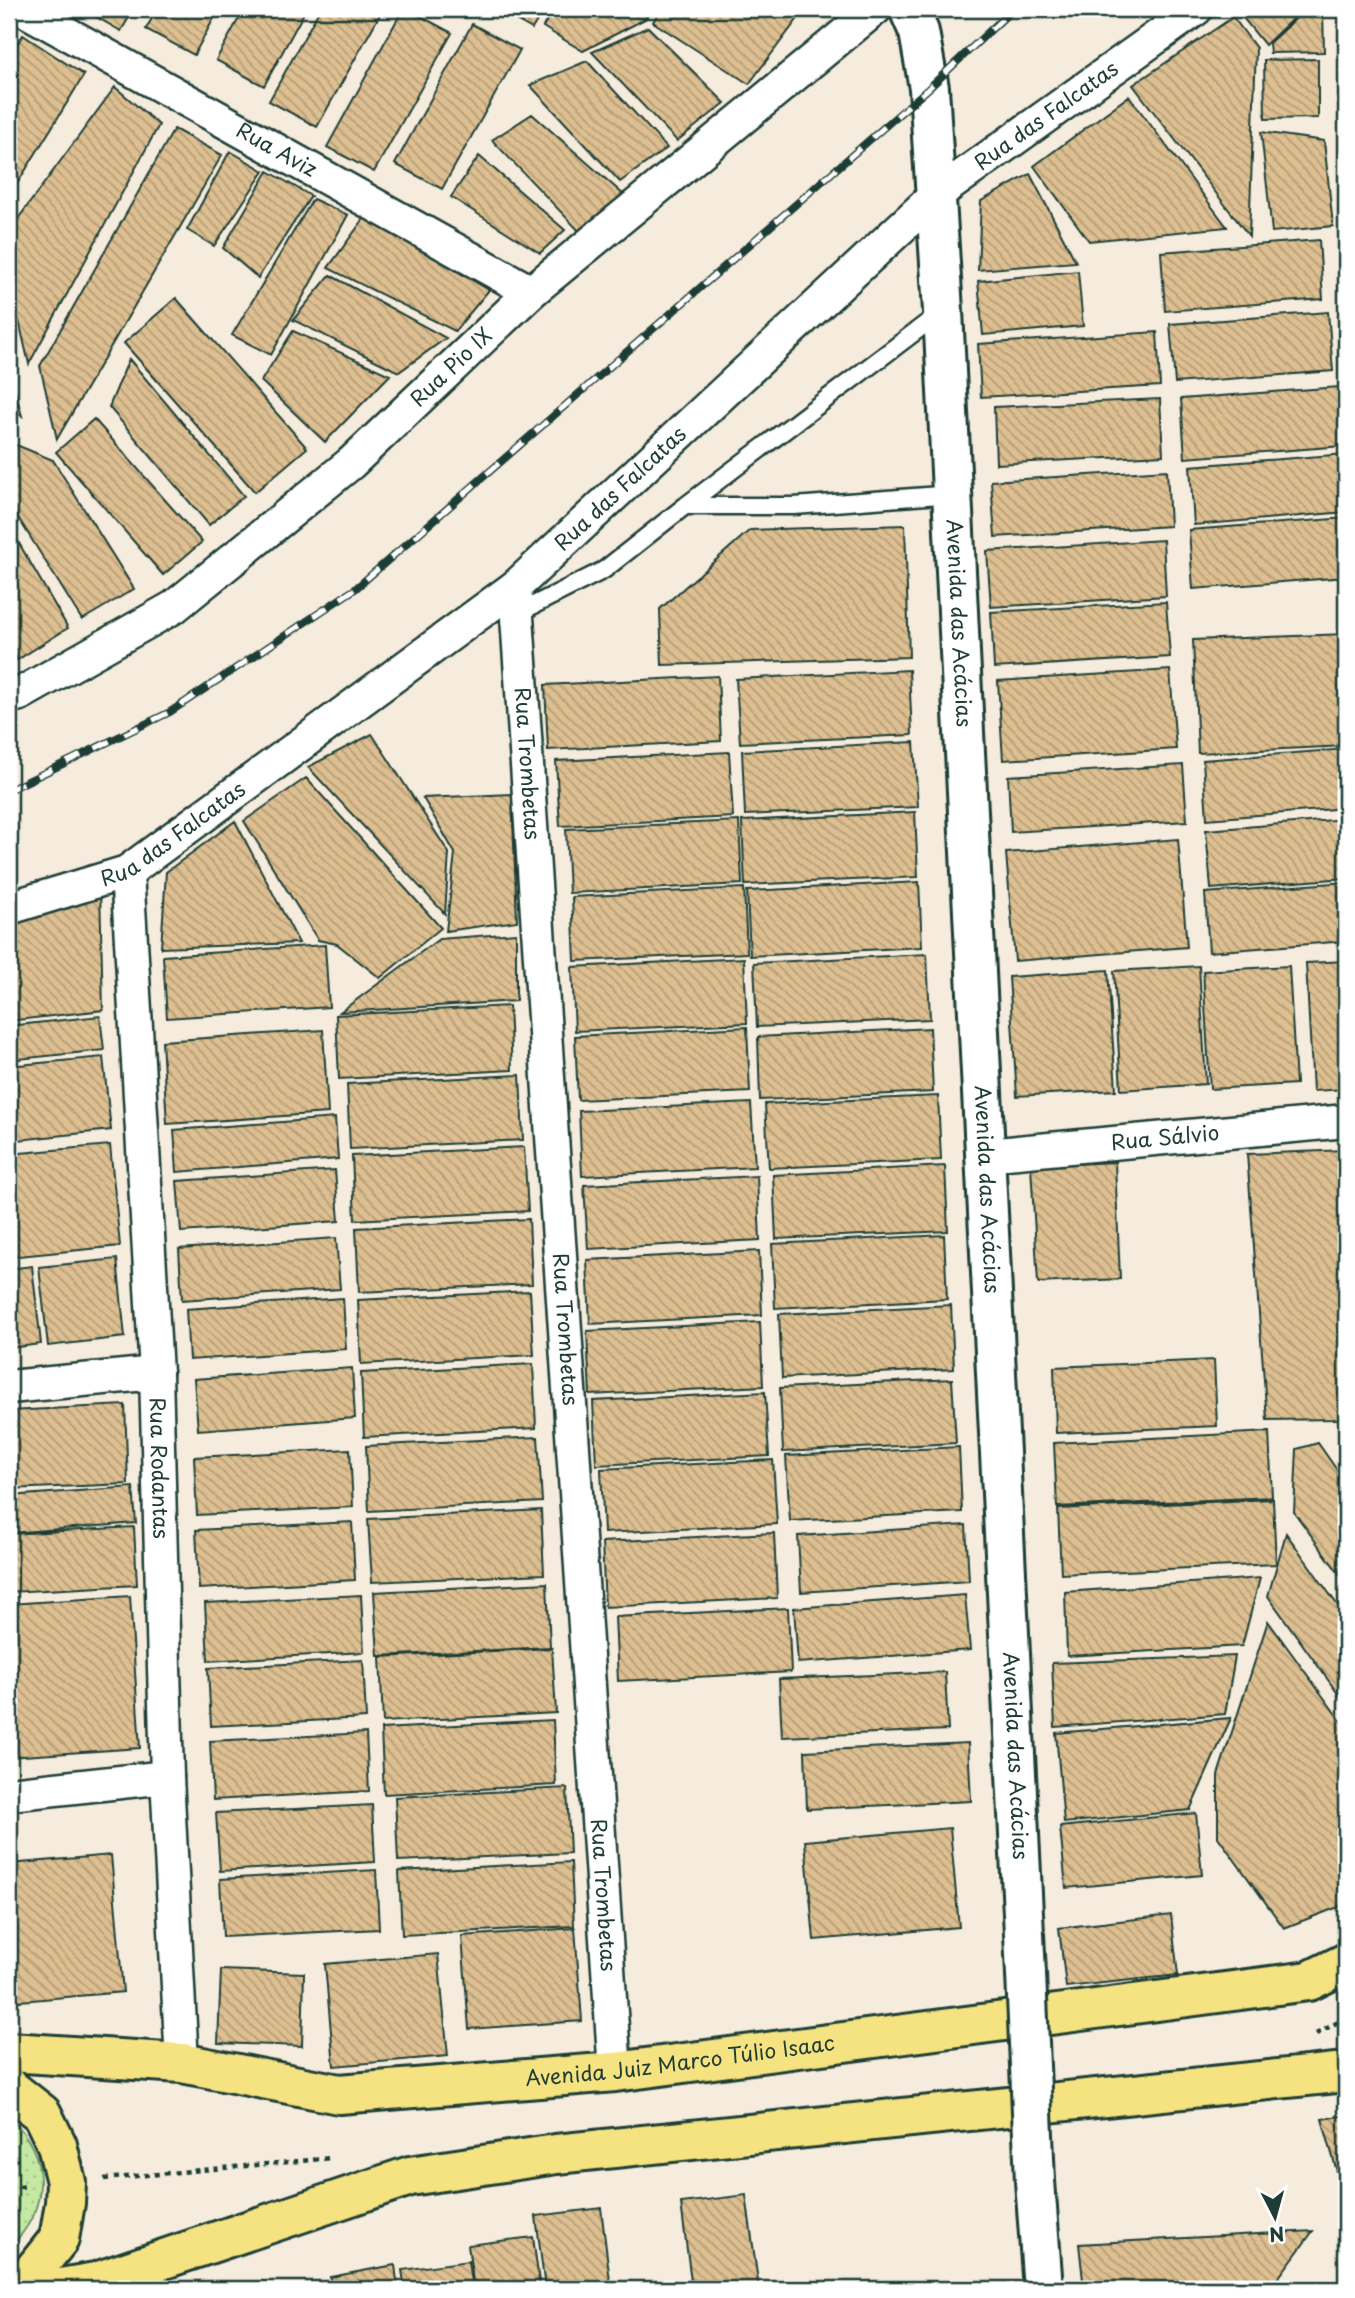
<svg xmlns="http://www.w3.org/2000/svg" width="1355" height="2298" font-family="'Playpen Sans',sans-serif">
<style>
.park{fill:url(#park-dots);stroke:#72936b;stroke-width:2}
.building{fill:url(#building-back-hatch);stroke:#1f3d34;stroke-width:2}
.lines{fill:none;stroke-linecap:round;stroke-linejoin:round}
.lane-casing{stroke:#1f3d34;stroke-width:21}
.street-casing{stroke:#1f3d34;stroke-width:37}
.secondary-casing{stroke:#1f3d34;stroke-width:44}
.primary-casing{stroke:#1f3d34;stroke-width:44}
.path{stroke:#1f3d34;stroke-width:4.5;stroke-dasharray:5 5;stroke-linecap:butt}
.lane{stroke:#fff;stroke-width:16}
.street{stroke:#fff;stroke-width:32}
.secondary{stroke:#fff;stroke-width:38}
.primary{stroke:#f5e382;stroke-width:38}
.rail-casing{stroke:#1f3d34;stroke-width:8}
.rail{stroke:#fff;stroke-width:5;stroke-dasharray:16;stroke-linecap:butt}
.secondary-bridge-casing{stroke:#1f3d34;stroke-width:44;stroke-linecap:butt}
.secondary-bridge{stroke:#fff;stroke-width:38}
.labels{text-anchor:middle;stroke-width:7;stroke-linejoin:round;paint-order:stroke}
.street-label{font-size:21px;fill:#1f3d34;stroke:#fff}
</style>
<defs>
<pattern id="park-dots" width="8" height="8" patternUnits="userSpaceOnUse" patternTransform="scale(1.75)"><rect width="8" height="8" fill="#c5e9a2"/><path d="M2 2h.1M6 6h.1" fill="none" stroke="#a9c98c" stroke-width="1.8" stroke-linecap="round"/></pattern>
<pattern id="building-back-hatch" width="6" height="6" patternUnits="userSpaceOnUse" patternTransform="scale(1.75)"><rect width="6" height="6" fill="#ddbf91"/><path d="M-1 5l2 2M0 0l6 6M5-1l2 2" fill="none" stroke="#b39c77"/></pattern>
</defs>
<rect width="100%" height="100%" fill="#f5ecde"/>
<filter id="ink" filterUnits="userSpaceOnUse"><feTurbulence type="fractalNoise" baseFrequency=".0143" numOctaves="2"/><feDisplacementMap in="SourceGraphic" scale="14" xChannelSelector="R" yChannelSelector="G"/><feConvolveMatrix kernelMatrix="1 2 1 2 8 2 1 2 1" color-interpolation-filters="sRGB"/></filter>
<g filter="url(#ink)">
<path class="park" d="M 9,2117 C 51,2156 50,2209 9,2248 Z"/>
<path class="building" d="M 82,9 L 134,9 L 121,31 Z
M 157,9 L 219,9 L 194,55 L 146,29 Z
M 244,9 L 306,9 L 264,86 L 216,60 Z
M 320,9 L 383,9 L 317,127 L 269,101 Z
M 403,9 L 407,9 L 452,33 L 374,172 L 327,147 Z
M 496,9 L 544,9 L 532,29 Z
M 553,9 L 651,9 L 645,19 L 583,51 L 543,27 Z
M 661,9 L 805,9 L 749,84 L 653,22 Z
M 1244,9 L 1303,9 L 1265,45 L 1239,13 Z
M 1306,9 L 1323,9 L 1324,52 L 1270,53 L 1269,43 Z
M 1233,17 L 1256,48 L 1249,236 L 1133,85 Z
M 472,24 L 520,50 L 442,189 L 395,164 Z
M 648,27 L 725,103 L 677,141 L 592,52 Z
M 23,35 L 84,75 L 9,197 L 9,57 Z
M 1318,59 L 1318,118 L 1265,119 L 1264,60 Z
M 587,61 L 667,148 L 620,182 L 530,85 Z
M 115,87 L 159,125 L 29,364 L 9,278 L 9,231 Z
M 1129,96 L 1227,227 L 1089,241 L 1034,166 Z
M 532,114 L 625,196 L 581,233 L 492,140 Z
M 174,129 L 222,155 L 57,439 L 40,366 Z
M 1261,132 L 1324,141 L 1333,226 L 1272,232 Z
M 230,151 L 264,171 L 214,246 L 187,230 Z
M 479,156 L 565,230 L 540,253 L 451,197 Z
M 268,171 L 311,196 L 258,278 L 223,248 Z
M 1030,174 L 1076,262 L 978,270 L 981,201 Z
M 313,199 L 348,215 L 271,355 L 232,335 Z
M 365,217 L 489,290 L 455,331 L 328,268 Z
M 1319,240 L 1323,299 L 1165,311 L 1161,252 Z
M 1078,271 L 1083,326 L 983,335 L 978,281 Z
M 330,275 L 446,338 L 399,372 L 293,320 Z
M 176,298 L 307,448 L 255,492 L 124,343 Z
M 1328,312 L 1333,371 L 1175,383 L 1170,324 Z
M 293,331 L 390,375 L 325,442 L 261,381 Z
M 1157,332 L 1160,386 L 981,397 L 978,344 Z
M 129,359 L 244,496 L 209,525 L 109,407 Z
M 9,369 L 22,416 L 9,409 Z
M 1339,387 L 1343,446 L 1185,458 L 1181,399 Z
M 1160,399 L 1163,455 L 996,464 L 994,407 Z
M 94,419 L 202,542 L 163,575 L 56,452 Z
M 9,442 L 53,460 L 134,589 L 82,620 L 9,503 Z
M 1346,454 L 1346,512 L 1194,525 L 1190,466 Z
M 1167,470 L 1170,526 L 995,537 L 991,481 Z
M 1346,518 L 1346,577 L 1193,589 L 1189,530 Z
M 905,525 L 909,657 L 662,665 L 660,609 L 750,530 Z
M 9,526 L 68,628 L 17,660 L 9,645 Z
M 1163,540 L 1166,596 L 991,607 L 987,551 Z
M 1166,602 L 1170,657 L 994,668 L 991,612 Z
M 1346,634 L 1346,746 L 1198,753 L 1193,640 Z
M 909,670 L 912,735 L 740,743 L 736,679 Z
M 1170,670 L 1176,749 L 1003,760 L 998,681 Z
M 718,676 L 721,741 L 548,750 L 545,685 Z
M 372,734 L 449,853 L 445,914 L 308,767 Z
M 914,742 L 918,807 L 745,815 L 742,751 Z
M 1346,749 L 1346,808 L 1207,819 L 1203,760 Z
M 729,752 L 733,817 L 560,826 L 556,761 Z
M 1183,765 L 1187,821 L 1011,832 L 1008,776 Z
M 306,778 L 441,928 L 380,978 L 337,944 L 318,940 L 244,821 Z
M 512,794 L 517,921 L 446,931 L 455,853 L 423,798 Z
M 915,812 L 918,877 L 745,885 L 742,821 Z
M 1346,819 L 1346,878 L 1211,889 L 1206,830 Z
M 235,821 L 299,943 L 161,948 L 166,872 Z
M 739,821 L 742,884 L 569,893 L 566,829 Z
M 1178,839 L 1187,947 L 1015,961 L 1006,853 Z
M 919,882 L 922,947 L 750,956 L 747,891 Z
M 1346,882 L 1346,941 L 1209,952 L 1205,893 Z
M 744,888 L 747,953 L 575,961 L 572,897 Z
M 100,889 L 103,1010 L 9,1021 L 9,923 Z
M 516,933 L 516,1001 L 340,1012 L 439,939 Z
M 325,945 L 329,1007 L 167,1018 L 163,956 Z
M 927,954 L 930,1019 L 757,1027 L 754,963 Z
M 744,958 L 747,1023 L 575,1031 L 572,967 Z
M 1346,961 L 1346,1089 L 1313,1091 L 1306,963 Z
M 1199,966 L 1206,1084 L 1121,1090 L 1114,971 Z
M 1289,966 L 1296,1084 L 1210,1089 L 1203,971 Z
M 1108,970 L 1116,1090 L 1017,1096 L 1009,977 Z
M 509,1006 L 512,1070 L 339,1079 L 336,1015 Z
M 100,1016 L 104,1050 L 9,1060 L 9,1026 Z
M 747,1027 L 750,1092 L 578,1100 L 575,1036 Z
M 930,1028 L 933,1092 L 760,1100 L 758,1037 Z
M 323,1030 L 328,1113 L 167,1124 L 162,1041 Z
M 103,1057 L 111,1130 L 9,1141 L 9,1066 Z
M 520,1075 L 523,1140 L 350,1149 L 347,1084 Z
M 938,1096 L 941,1160 L 769,1168 L 765,1104 Z
M 751,1103 L 755,1167 L 582,1176 L 579,1111 Z
M 335,1118 L 338,1159 L 177,1172 L 174,1130 Z
M 110,1145 L 120,1246 L 9,1257 L 9,1154 Z
M 524,1147 L 528,1211 L 355,1220 L 352,1156 Z
M 1346,1150 L 1346,1414 L 1338,1419 L 1267,1420 L 1247,1154 Z
M 1115,1162 L 1120,1279 L 1038,1283 L 1031,1166 Z
M 945,1166 L 948,1231 L 776,1239 L 773,1175 Z
M 335,1170 L 339,1221 L 181,1232 L 177,1181 Z
M 757,1176 L 760,1240 L 588,1249 L 584,1185 Z
M 529,1219 L 532,1284 L 359,1292 L 356,1228 Z
M 944,1235 L 947,1299 L 775,1308 L 772,1244 Z
M 336,1238 L 340,1289 L 182,1300 L 179,1249 Z
M 759,1251 L 762,1315 L 590,1324 L 587,1260 Z
M 117,1259 L 125,1337 L 48,1346 L 39,1267 Z
M 32,1266 L 41,1344 L 9,1348 L 9,1269 Z
M 530,1291 L 534,1355 L 361,1364 L 358,1300 Z
M 343,1298 L 346,1349 L 189,1360 L 186,1309 Z
M 951,1305 L 954,1369 L 782,1378 L 779,1314 Z
M 760,1322 L 763,1386 L 590,1395 L 587,1331 Z
M 1214,1360 L 1217,1426 L 1056,1433 L 1054,1367 Z
M 533,1364 L 536,1428 L 364,1437 L 361,1373 Z
M 352,1368 L 355,1418 L 198,1430 L 194,1379 Z
M 952,1379 L 956,1443 L 783,1452 L 780,1388 Z
M 765,1392 L 769,1456 L 596,1465 L 593,1401 Z
M 125,1405 L 128,1484 L 9,1489 L 9,1411 Z
M 1269,1432 L 1272,1497 L 1057,1507 L 1054,1443 Z
M 538,1437 L 542,1502 L 369,1511 L 366,1446 Z
M 1318,1443 L 1346,1483 L 1346,1583 L 1294,1512 L 1297,1449 Z
M 959,1447 L 962,1512 L 790,1521 L 786,1456 Z
M 350,1449 L 353,1507 L 197,1515 L 194,1457 Z
M 773,1460 L 777,1524 L 604,1533 L 601,1469 Z
M 133,1487 L 136,1523 L 9,1533 L 9,1496 Z
M 1273,1499 L 1276,1564 L 1061,1574 L 1058,1509 Z
M 541,1510 L 544,1574 L 372,1582 L 368,1519 Z
M 352,1522 L 355,1580 L 199,1589 L 196,1530 Z
M 966,1525 L 969,1581 L 801,1592 L 798,1536 Z
M 134,1527 L 137,1585 L 9,1592 L 9,1534 Z
M 774,1533 L 777,1598 L 605,1607 L 602,1542 Z
M 1286,1533 L 1346,1617 L 1346,1705 L 1268,1596 Z
M 1260,1578 L 1242,1646 L 1067,1656 L 1065,1592 Z
M 547,1583 L 550,1647 L 378,1656 L 374,1592 Z
M 361,1595 L 364,1652 L 208,1661 L 205,1603 Z
M 965,1595 L 970,1650 L 798,1663 L 794,1608 Z
M 130,1596 L 140,1748 L 9,1757 L 9,1604 Z
M 788,1608 L 791,1672 L 618,1681 L 615,1617 Z
M 1268,1621 L 1346,1728 L 1346,1904 L 1284,1928 L 1218,1837 L 1218,1775 Z
M 552,1648 L 556,1713 L 383,1722 L 380,1657 Z
M 1235,1656 L 1225,1714 L 1055,1727 L 1052,1663 Z
M 363,1660 L 366,1718 L 211,1726 L 208,1668 Z
M 945,1672 L 948,1730 L 782,1737 L 779,1679 Z
M 1231,1718 L 1190,1810 L 1064,1823 L 1056,1733 Z
M 553,1720 L 556,1785 L 384,1794 L 381,1729 Z
M 366,1733 L 369,1791 L 213,1800 L 210,1741 Z
M 968,1743 L 971,1801 L 807,1809 L 805,1751 Z
M 567,1788 L 570,1853 L 398,1861 L 395,1797 Z
M 372,1805 L 375,1862 L 220,1871 L 216,1813 Z
M 1196,1813 L 1202,1875 L 1066,1888 L 1060,1827 Z
M 950,1828 L 959,1927 L 814,1940 L 805,1841 Z
M 111,1855 L 123,1992 L 9,2002 L 9,1864 Z
M 571,1862 L 574,1926 L 402,1935 L 399,1871 Z
M 376,1870 L 379,1929 L 223,1937 L 220,1879 Z
M 1171,1915 L 1178,1975 L 1066,1987 L 1059,1928 Z
M 575,1928 L 582,2021 L 469,2029 L 462,1936 Z
M 438,1954 L 448,2056 L 334,2066 L 325,1964 Z
M 221,1970 L 304,1973 L 302,2046 L 218,2043 Z
M 1346,2115 L 1346,2203 L 1322,2119 Z
M 746,2195 L 759,2289 L 692,2289 L 681,2203 Z
M 601,2208 L 611,2289 L 545,2289 L 536,2216 Z
M 1313,2231 L 1270,2289 L 1084,2289 L 1079,2244 Z
M 533,2237 L 540,2289 L 474,2289 L 468,2245 Z
M 468,2261 L 472,2289 L 405,2289 L 402,2270 Z
M 395,2265 L 398,2289 L 332,2289 L 330,2277 Z"/>
<g class="lines">
<defs>
<path id="lane" d="M 685,506 L 940,313
M 516,614 L 604,570 L 685,506 L 794,506 L 953,494"/>
<g id="street">
<path id="s1" d="M 23,9 L 531,292"/>
<path id="s2" d="M 515,587 L 615,2072"/>
<path id="s3" d="M 9,697 L 20,694 L 174,607 L 351,463 L 531,292 L 875,9"/>
<path id="s4" d="M 127,872 L 156,1373 L 167,1777 L 182,2063"/>
<path id="s5" d="M 9,908 L 127,872 L 515,587 L 936,195 L 1196,9"/>
<path id="s6" d="M 986,1155 L 1346,1121"/>
<path d="M 9,1387 L 156,1373"/>
<path d="M 9,1794 L 167,1777"/>
</g>
<g id="secondary">
<path id="s7" d="M 909,9 L 919,32 L 929,88 L 943,311 L 1026,1974"/>
<path d="M 1035,2181 L 1043,2289"/>
</g>
<g id="primary">
<path id="s8" d="M 9,2052 L 182,2063 L 339,2094 L 615,2072 L 1309,1981 L 1346,1963"/>
<path d="M 9,2088 L 42,2114 L 57,2145 L 66,2182 L 65,2203 L 59,2239 L 19,2289"/>
<path d="M 55,2289 L 96,2282 L 410,2176 L 556,2154 L 1346,2072"/>
</g>
</defs>
<use href="#lane" class="lane-casing"/>
<use href="#street" class="street-casing"/>
<use href="#secondary" class="secondary-casing"/>
<use href="#primary" class="primary-casing"/>
<path class="path" d="M 1316,2034 L 1346,2018
M 104,2179 L 332,2158
M 9,2188 L 29,2186"/>
<use href="#lane" class="lane"/>
<use href="#street" class="street"/>
<use href="#secondary" class="secondary"/>
<use href="#primary" class="primary"/>
<defs>
<path id="rail" d="M 9,790 L 170,712 L 355,589 L 929,88 L 1013,9"/>
</defs>
<use href="#rail" class="rail-casing"/>
<use href="#rail" class="rail"/>
<defs>
<path id="secondary-bridge" d="M 1026,1974 L 1035,2181"/>
</defs>
<use href="#secondary-bridge" class="secondary-bridge-casing"/>
<use href="#secondary-bridge" class="secondary-bridge"/>
</g>
</g>
<g class="labels">
<g class="street-label">
<text dy="7" stroke="none"><textPath href="#s5" startOffset="1316">Rua das Falcatas</textPath></text>
<text dy="7" stroke="none"><textPath href="#s1" startOffset="290">Rua Aviz</textPath></text>
<text dy="7" stroke="none"><textPath href="#s3" startOffset="555">Rua Pio IX</textPath></text>
<text dy="7" stroke="none"><textPath href="#s5" startOffset="749">Rua das Falcatas</textPath></text>
<text dy="7" stroke="none"><textPath href="#s7" startOffset="618">Avenida das Acácias</textPath></text>
<text dy="7" stroke="none"><textPath href="#s2" startOffset="177">Rua Trombetas</textPath></text>
<text dy="7" stroke="none"><textPath href="#s5" startOffset="182">Rua das Falcatas</textPath></text>
<text dy="7" stroke="none"><textPath href="#s6" startOffset="180">Rua Sálvio</textPath></text>
<text dy="7" stroke="none"><textPath href="#s7" startOffset="1185">Avenida das Acácias</textPath></text>
<text dy="7" stroke="none"><textPath href="#s2" startOffset="744">Rua Trombetas</textPath></text>
<text dy="7" stroke="none"><textPath href="#s4" startOffset="597">Rua Rodantas</textPath></text>
<text dy="7" stroke="none"><textPath href="#s7" startOffset="1752">Avenida das Acácias</textPath></text>
<text dy="7" stroke="none"><textPath href="#s2" startOffset="1311">Rua Trombetas</textPath></text>
<text dy="7" stroke="none"><textPath href="#s8" startOffset="676">Avenida Juiz Marco Túlio Isaac</textPath></text>
</g>
</g>
<rect width="1355" height="2298" fill="none" stroke="#fff" stroke-width="35"/>
<rect x="18" y="18" width="1320" height="2263" fill="none" stroke="#1f3d34" stroke-width="2.5" filter="url(#ink)"/>
<g transform="translate(1275 2217) rotate(174)" stroke="#ffffff" stroke-width="5" paint-order="stroke">
<path d="M0-5L12 26L0 18L-12 26Z" fill="#1f3d34"/>
<text y="-10" font-size="19" font-weight="bold" text-anchor="middle" fill="#1f3d34">N</text>
</g>
</svg>
